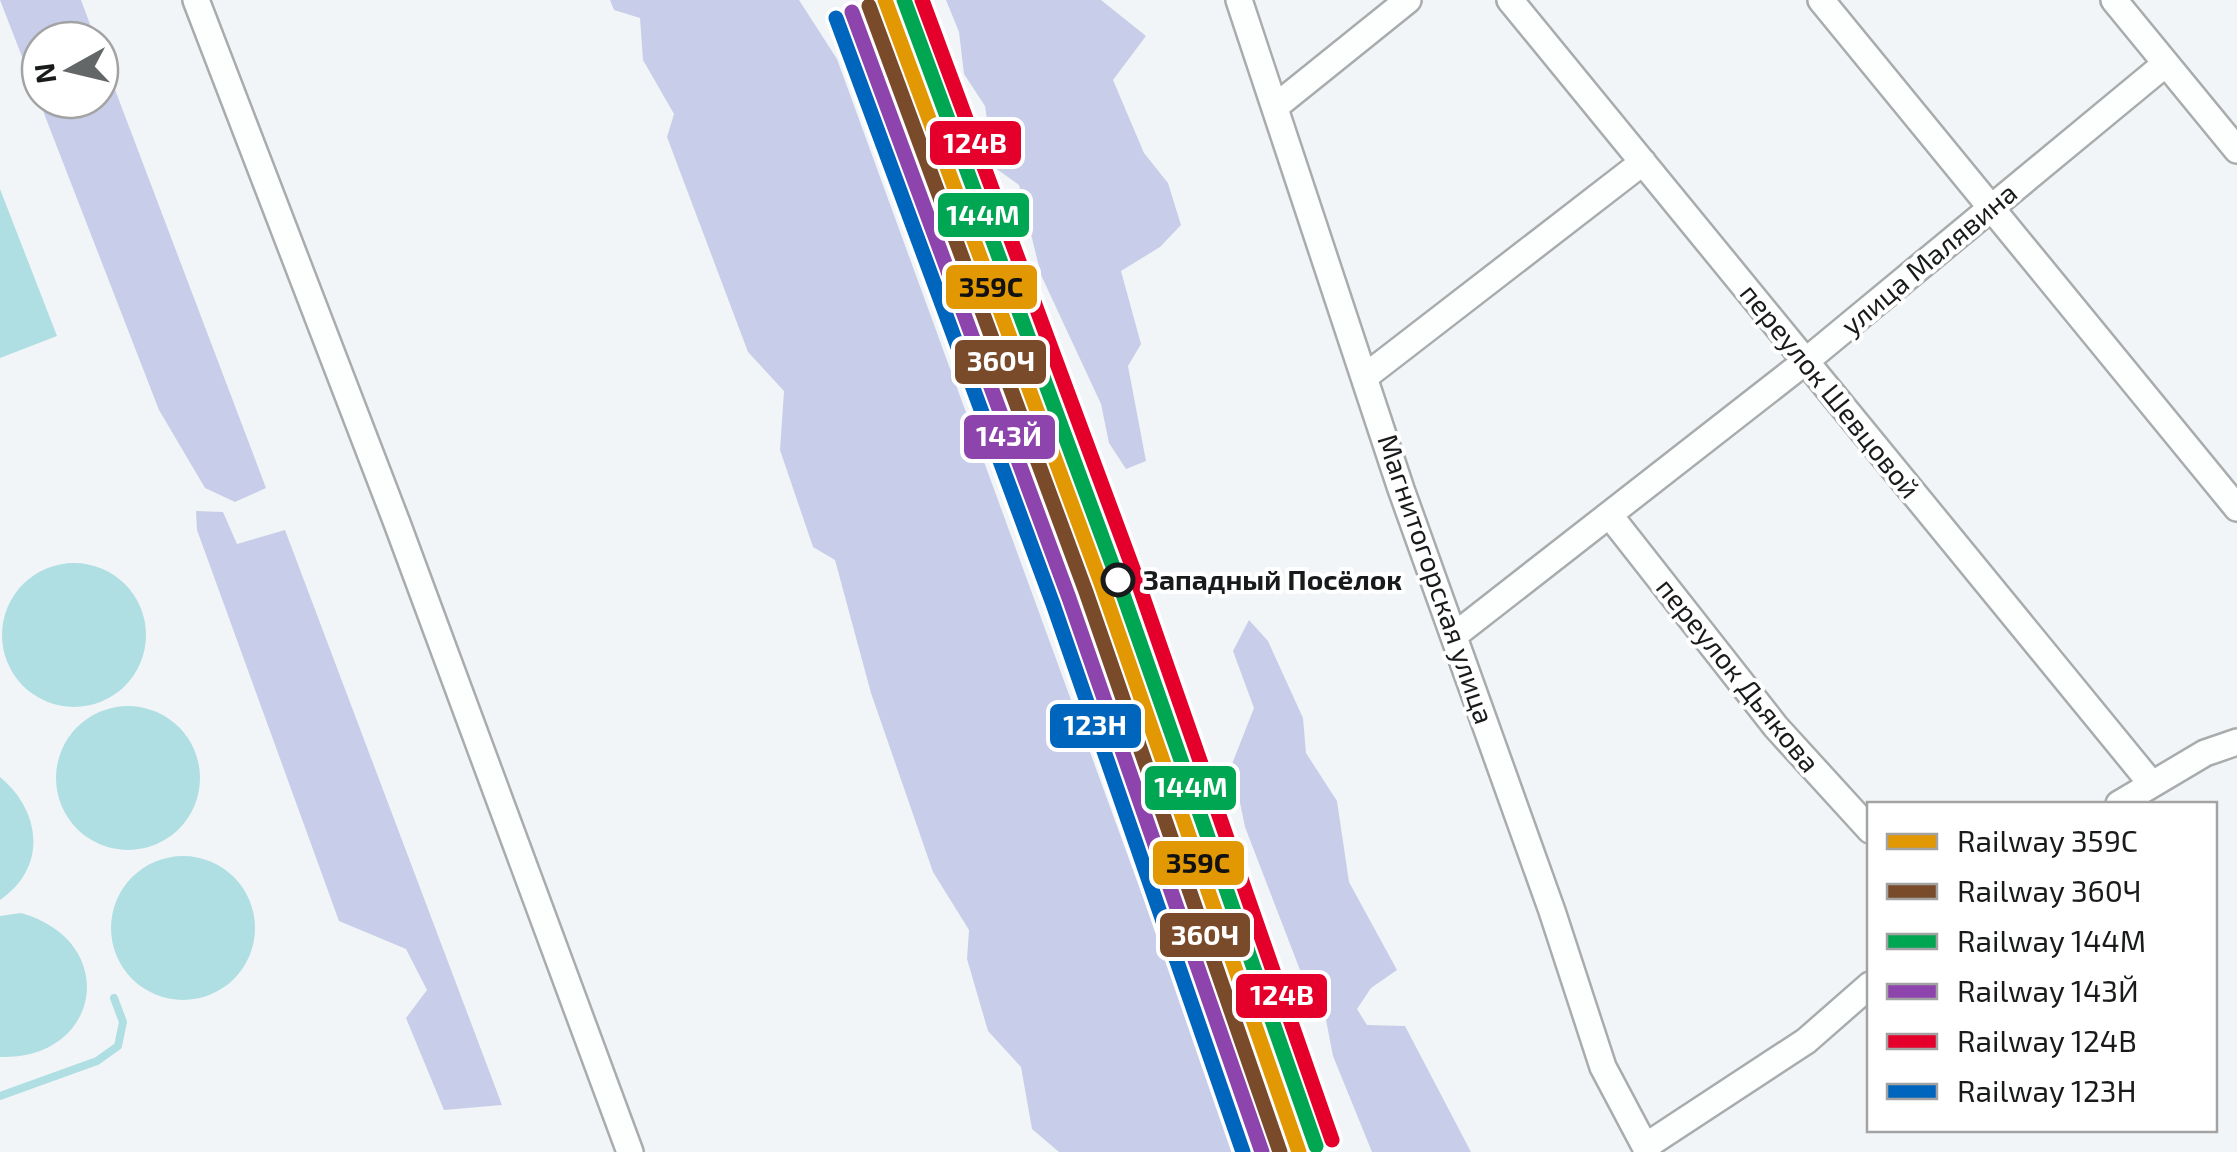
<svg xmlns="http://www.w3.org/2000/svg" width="2237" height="1152" font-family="'Exo 2',sans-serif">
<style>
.forest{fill:#c8cee9}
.water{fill:#afdfe3}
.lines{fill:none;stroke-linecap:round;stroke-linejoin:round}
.stream{stroke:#afdfe3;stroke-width:8}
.street-casing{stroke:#a9acad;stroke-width:30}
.street{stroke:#fdfefe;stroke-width:25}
.rail-1-casing{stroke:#fff;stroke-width:22}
.rail-2-casing{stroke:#fff;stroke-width:22}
.rail-3-casing{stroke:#fff;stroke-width:22}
.rail-4-casing{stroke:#fff;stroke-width:22}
.rail-5-casing{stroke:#fff;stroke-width:22}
.rail-6-casing{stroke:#fff;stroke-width:22}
.rail-1{stroke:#e19803;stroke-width:15}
.rail-2{stroke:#7a4b2a;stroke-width:15}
.rail-3{stroke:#00a651;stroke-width:15}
.rail-4{stroke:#8e44ad;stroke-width:15}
.rail-5{stroke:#e4002b;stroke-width:15}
.rail-6{stroke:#0065bd;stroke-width:15}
.stop-dot{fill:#fff;stroke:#181a1b;stroke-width:5}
.labels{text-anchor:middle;stroke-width:8;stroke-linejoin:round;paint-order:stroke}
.street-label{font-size:28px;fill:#181a1b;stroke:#fff}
.stop-label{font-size:28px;font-weight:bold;fill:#181a1b;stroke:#fff;text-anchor:start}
.line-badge{stroke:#fff;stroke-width:4}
.badge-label{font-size:28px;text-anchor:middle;font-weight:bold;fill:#fff}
.pale-badge-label{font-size:28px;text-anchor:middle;font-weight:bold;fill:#111}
</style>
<rect width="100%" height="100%" fill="#f2f5f7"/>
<path class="forest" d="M 0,0 L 81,0 L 96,40 L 40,40 L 40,100 L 100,100 L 100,50 L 266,488 L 235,502 L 205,488 L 159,410 Z
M 610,0 L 799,0 L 837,59 L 1236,1152 L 1059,1152 L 1032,1129 L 1021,1067 L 988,1031 L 967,959 L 969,930 L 933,872 L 871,693 L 835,560 L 813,547 L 780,450 L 784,391 L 748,352 L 667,137 L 674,114 L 643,60 L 640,18 L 614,10 Z
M 946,0 L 1101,0 L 1146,36 L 1113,80 L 1144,153 L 1168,183 L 1181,225 L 1160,247 L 1121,271 L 1141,344 L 1128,366 L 1146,461 L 1126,469 L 1109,443 L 1101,404 L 1041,275 L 1019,185 L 994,167 L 985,106 L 964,74 L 959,32 Z
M 196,511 L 223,512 L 237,544 L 285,530 L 502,1105 L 444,1110 L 406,1018 L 427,990 L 406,949 L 339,921 L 197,530 Z
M 1249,620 L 1268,641 L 1303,718 L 1306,753 L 1337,801 L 1349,882 L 1397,970 L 1371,988 L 1357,1009 L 1367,1025 L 1405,1026 L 1471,1152 L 1372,1152 L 1333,1056 L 1322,999 L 1300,970 L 1245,827 L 1232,764 L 1254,708 L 1233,651 Z"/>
<path class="water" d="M 0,189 L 57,336 L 0,358 Z
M2 635a72 72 0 1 1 144 0a72 72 0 1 1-144 0Z
M56 778a72 72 0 1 1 144 0a72 72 0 1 1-144 0Z
M 0,777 C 41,811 48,867 0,900 Z
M111 928a72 72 0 1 1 144 0a72 72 0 1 1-144 0Z
M 21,913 C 121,941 102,1060 0,1057 L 0,916 Z"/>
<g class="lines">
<path class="stream" d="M 0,1096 L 97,1061 L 118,1046 L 123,1022 L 114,998"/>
<defs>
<path id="street" d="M 196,0 L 397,523 L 630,1152
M 1239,0 L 1401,489 L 1552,911 L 1603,1067 L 1648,1152
M 1510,0 L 2150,782
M 1821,0 L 2237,508
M 2114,0 L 2237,150
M 1275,107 L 1408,0
M 1366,376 L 1643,162
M 1611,517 L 1776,727 L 1870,830
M 1455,635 L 1806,361 L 2164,65
M 2119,804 L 2205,753 L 2237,742
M 1646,1146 L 1806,1041 L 1870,985"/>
</defs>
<use href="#street" class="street-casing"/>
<use href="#street" class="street"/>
<defs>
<path id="rail-1" d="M 885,0 L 1102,586 L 1299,1152"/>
<path id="rail-2" d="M 869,6 L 1086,592 L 1280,1152"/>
<path id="rail-3" d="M 904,0 L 1118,580 L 1316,1146"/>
<path id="rail-4" d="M 852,12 L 1069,598 L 1262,1152"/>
<path id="rail-5" d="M 922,0 L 1135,574 L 1332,1140"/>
<path id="rail-6" d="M 836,18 L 1053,604 L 1243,1152"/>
</defs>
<use href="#rail-1" class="rail-1-casing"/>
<use href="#rail-2" class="rail-2-casing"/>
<use href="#rail-3" class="rail-3-casing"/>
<use href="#rail-4" class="rail-4-casing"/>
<use href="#rail-5" class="rail-5-casing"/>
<use href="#rail-6" class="rail-6-casing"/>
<use href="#rail-1" class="rail-1"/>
<use href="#rail-2" class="rail-2"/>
<use href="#rail-3" class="rail-3"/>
<use href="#rail-4" class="rail-4"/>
<use href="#rail-5" class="rail-5"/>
<use href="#rail-6" class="rail-6"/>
</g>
<circle class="stop-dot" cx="1118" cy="580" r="15"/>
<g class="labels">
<g class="street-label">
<text transform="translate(1929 259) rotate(-40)" y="10">улица Малявина</text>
<text transform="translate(1830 391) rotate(51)" y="10">переулок Шевцовой</text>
<text transform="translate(1436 579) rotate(71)" y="10">Магнитогорская улица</text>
<text transform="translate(1738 675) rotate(51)" y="10">переулок Дьякова</text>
</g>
<g class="stop-label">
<text x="1143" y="590">Западный Посёлок</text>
</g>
</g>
<g class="line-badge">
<rect x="928" y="119" width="95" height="48" rx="10" fill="#e4002b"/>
<rect x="936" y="191" width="95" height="48" rx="10" fill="#00a651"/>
<rect x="944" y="263" width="95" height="48" rx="10" fill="#e19803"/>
<rect x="953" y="338" width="95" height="48" rx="10" fill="#7a4b2a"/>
<rect x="962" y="413" width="95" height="48" rx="10" fill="#8e44ad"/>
<rect x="1048" y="702" width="95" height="48" rx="10" fill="#0065bd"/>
<rect x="1143" y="764" width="95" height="48" rx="10" fill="#00a651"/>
<rect x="1151" y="839" width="95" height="48" rx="10" fill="#e19803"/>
<rect x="1158" y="911" width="94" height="48" rx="10" fill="#7a4b2a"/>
<rect x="1234" y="972" width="95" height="48" rx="10" fill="#e4002b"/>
</g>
<g class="badge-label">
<text x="975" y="153">124В</text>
<text x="983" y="225">144М</text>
<text x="1001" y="371">360Ч</text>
<text x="1009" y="446">143Й</text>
<text x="1095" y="735">123Н</text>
<text x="1191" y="797">144М</text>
<text x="1205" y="945">360Ч</text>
<text x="1282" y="1005">124В</text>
</g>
<g class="pale-badge-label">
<text x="991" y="297">359С</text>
<text x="1198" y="873">359С</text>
</g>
<rect x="1867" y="802" width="350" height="330" fill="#ffffff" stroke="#a3a3a4" stroke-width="2.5"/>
<rect x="1887" y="834" width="50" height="15" fill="#e19803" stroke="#a3a3a4" stroke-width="2.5"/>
<text x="1957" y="852" font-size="30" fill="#181a1b">Railway 359С</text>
<rect x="1887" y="884" width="50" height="15" fill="#7a4b2a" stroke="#a3a3a4" stroke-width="2.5"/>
<text x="1957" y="902" font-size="30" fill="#181a1b">Railway 360Ч</text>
<rect x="1887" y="934" width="50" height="15" fill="#00a651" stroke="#a3a3a4" stroke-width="2.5"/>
<text x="1957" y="952" font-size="30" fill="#181a1b">Railway 144М</text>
<rect x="1887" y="984" width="50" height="15" fill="#8e44ad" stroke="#a3a3a4" stroke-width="2.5"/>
<text x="1957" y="1002" font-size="30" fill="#181a1b">Railway 143Й</text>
<rect x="1887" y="1034" width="50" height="15" fill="#e4002b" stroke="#a3a3a4" stroke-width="2.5"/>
<text x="1957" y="1052" font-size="30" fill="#181a1b">Railway 124В</text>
<rect x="1887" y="1084" width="50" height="15" fill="#0065bd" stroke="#a3a3a4" stroke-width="2.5"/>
<text x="1957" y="1102" font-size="30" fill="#181a1b">Railway 123Н</text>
<g transform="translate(70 70) rotate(262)"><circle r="48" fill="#ffffff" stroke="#a3a3a4" stroke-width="2.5"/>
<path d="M0-8L18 38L0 25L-18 38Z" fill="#646768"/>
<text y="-15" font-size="28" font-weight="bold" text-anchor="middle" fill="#181a1b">N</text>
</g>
</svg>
